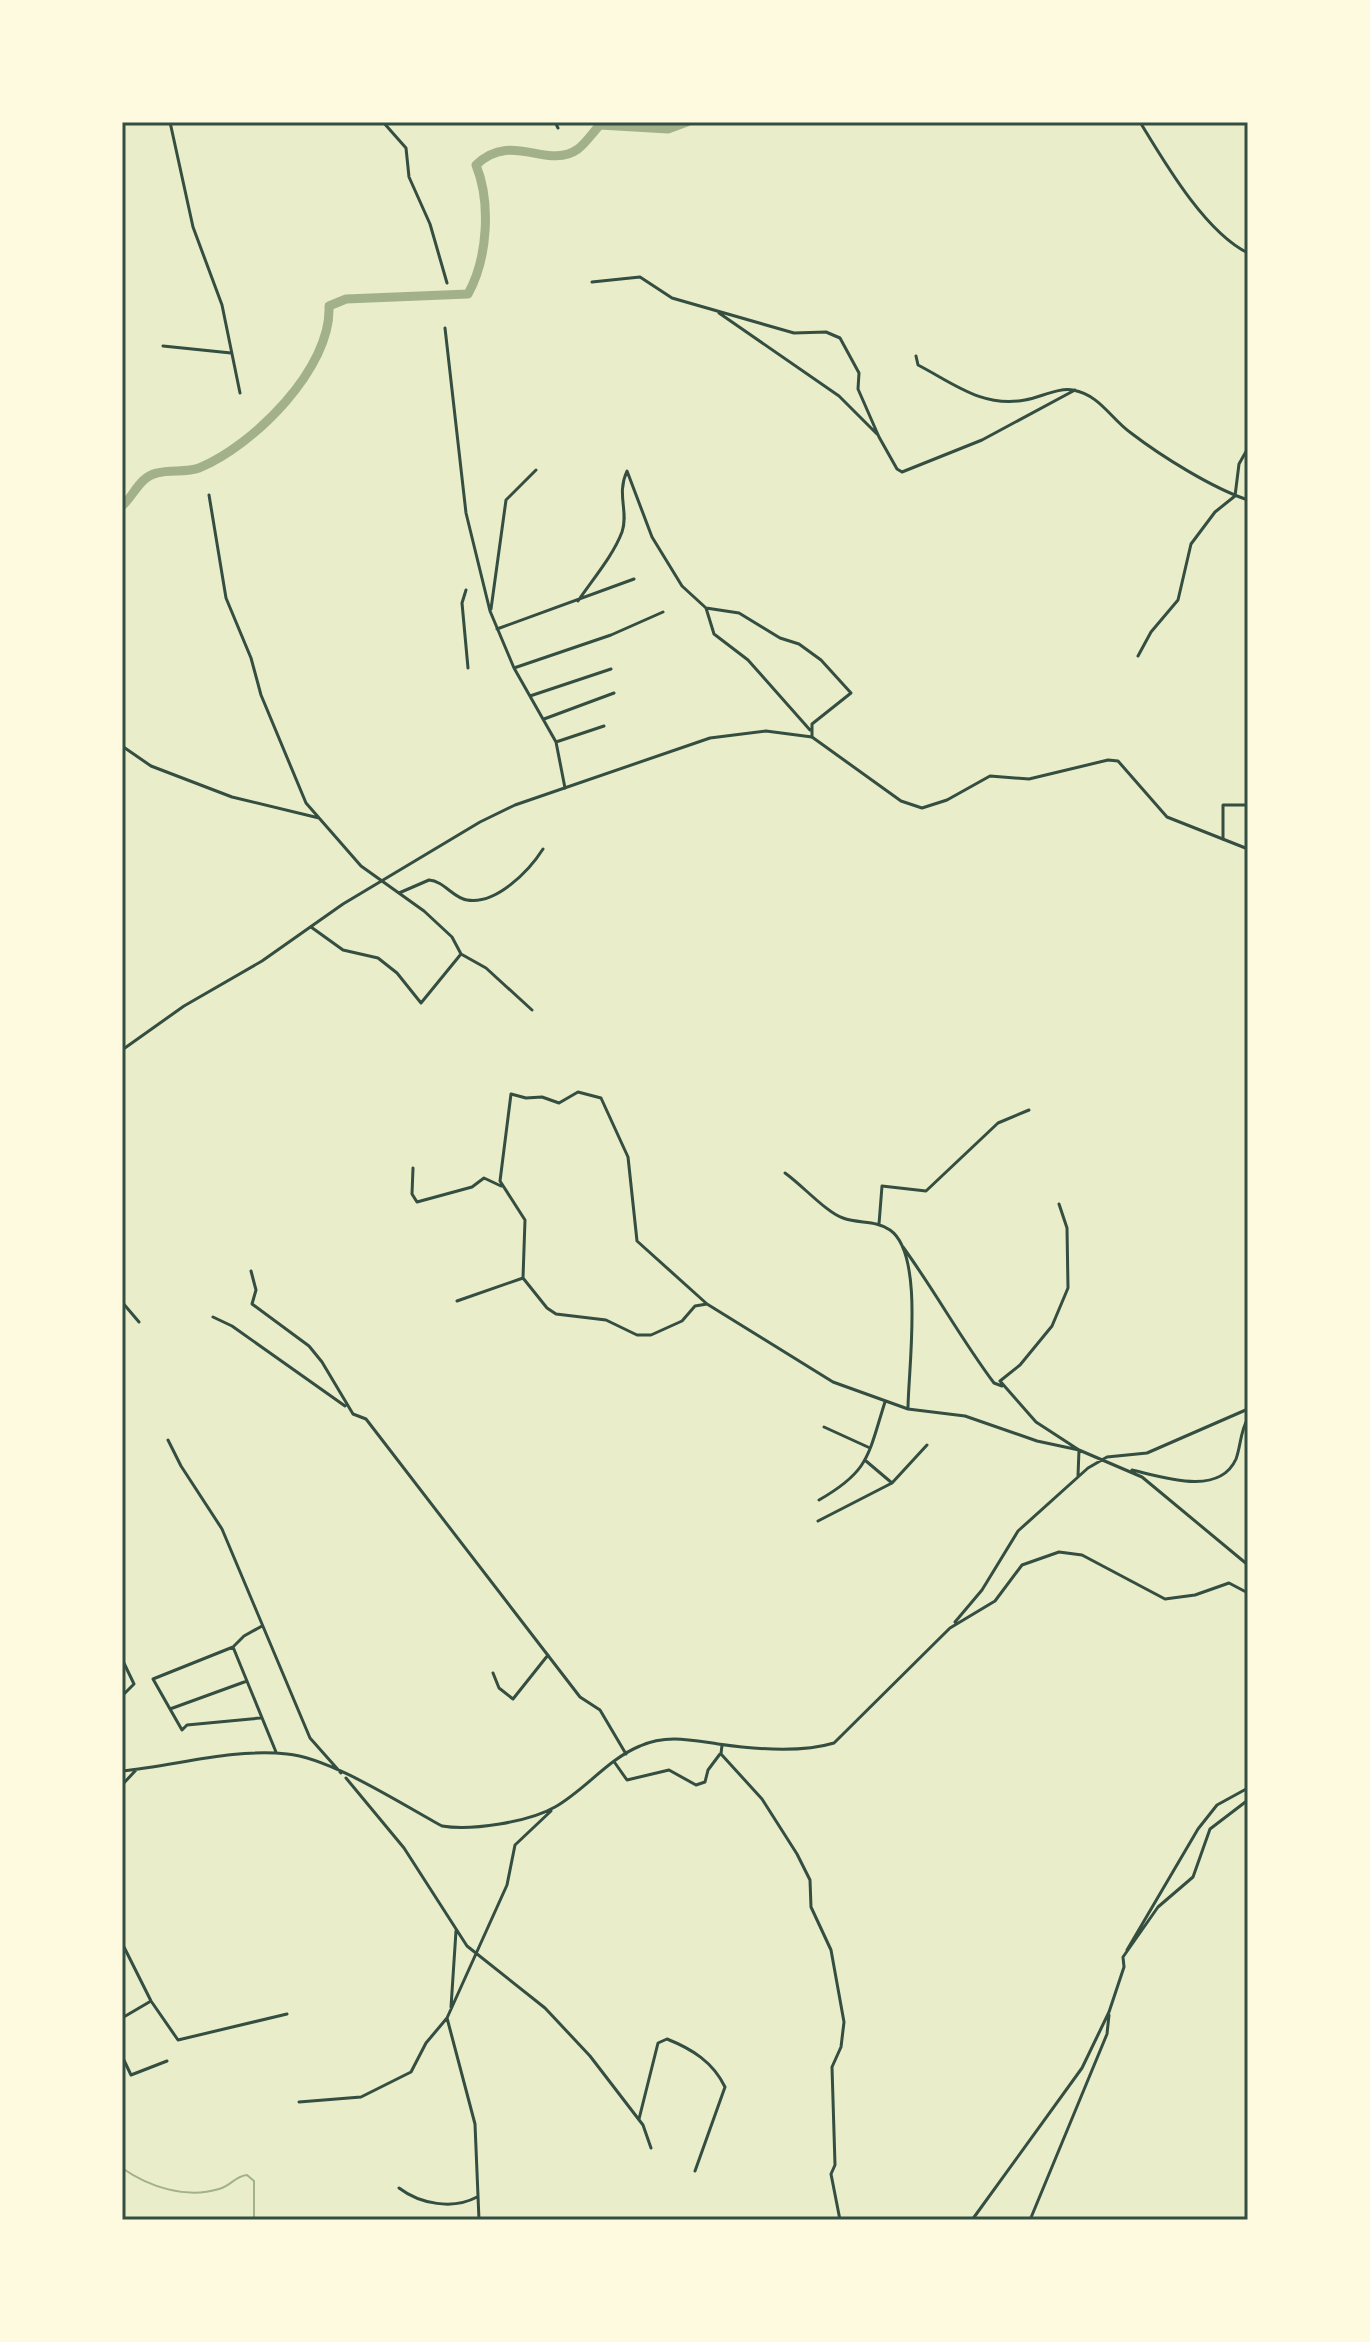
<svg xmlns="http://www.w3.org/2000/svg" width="1370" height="2342" font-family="'Golos Text',sans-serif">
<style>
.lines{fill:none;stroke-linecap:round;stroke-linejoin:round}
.stream{stroke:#a3b18a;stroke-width:2}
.river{stroke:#a3b18a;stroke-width:9}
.minor{stroke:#344e41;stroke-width:3}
.tertiary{stroke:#344e41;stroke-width:3}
.neatline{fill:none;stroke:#344e41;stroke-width:3}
</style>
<rect width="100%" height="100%" fill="#e9edc9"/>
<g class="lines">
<path class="stream" d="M 122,2168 C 149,2187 186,2199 219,2189 C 231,2186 235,2176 247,2175 L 254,2181 L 254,2220"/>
<path class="river" d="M 122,506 C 134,496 139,477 157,473 C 170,469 186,473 199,468 C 253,446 332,368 329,306 L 346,299 L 468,294 C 488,258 491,202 476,165 C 512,130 547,171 578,149 C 586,143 593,132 600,125 L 668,129 L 687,122"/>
<path class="minor" d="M 170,122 L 193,227 L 222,305 L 240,393
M 383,122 L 406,148 L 409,177 L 430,224 L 447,283
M 555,122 L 558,128
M 1140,122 C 1165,163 1205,232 1248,253
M 592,282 L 640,277 L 672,298 L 794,333 L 826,332 L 840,338 L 859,373 L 858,389 L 879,437 L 897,469 L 902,472 L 982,440 L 1075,390
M 719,313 L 839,396 L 877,434
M 445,328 L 466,513 L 490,611 L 514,668 L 556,742 L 565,788
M 163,346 L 231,353
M 916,356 L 918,365 C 953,383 982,408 1025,400 C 1039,398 1059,387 1073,390 C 1100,395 1111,419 1131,433 C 1161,456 1212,488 1248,500
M 209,495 L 226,598 L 251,658 L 261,695 L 306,803 L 361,866 L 424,911 L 452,937 L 461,954 L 486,968 L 532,1010
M 466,590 L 462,603 L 468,668
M 578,601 C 592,580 613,556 622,532 C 629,511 616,495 627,471 L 652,537 L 682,586 L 706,608 L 739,613 L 780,638 L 799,644 L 821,660 L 851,693 L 812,724 L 812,737
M 706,608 L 714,634 L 748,660 L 810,730
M 491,609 L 506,500 L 536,470
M 497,629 L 634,579
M 1138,656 L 1151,632 L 1178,600 L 1191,544 L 1215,512 L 1235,496 L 1239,464 L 1248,448
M 514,668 L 611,635 L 663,612
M 530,696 L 611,669
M 544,719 L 614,693
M 556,742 L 604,726
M 122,746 L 151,766 L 232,797 L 319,818
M 1223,839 L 1223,805 L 1248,805
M 399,893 L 429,880 C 444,881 453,898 467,900 C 496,905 529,871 543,849
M 311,927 L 343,950 L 378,958 L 397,973 L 421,1003 L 461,954
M 413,1168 L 412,1194 L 417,1202 L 472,1187 L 484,1178 L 501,1186
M 785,1173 C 802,1185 827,1213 843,1218 C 859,1224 876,1220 890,1230 C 925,1254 908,1370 908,1409
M 1059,1204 L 1067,1228 L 1068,1288 L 1052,1326 L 1020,1365 L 1000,1381 L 1036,1422 L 1079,1450 L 1078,1476
M 879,1224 L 882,1186 L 926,1191 L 998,1123 L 1029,1110
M 903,1247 C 935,1291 961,1339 994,1383 L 1002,1386
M 251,1271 L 256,1290 L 252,1304 L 309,1346 L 322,1362 L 353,1414 L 366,1419 L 580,1697 L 600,1710 L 626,1754
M 457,1301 L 523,1278
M 122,1302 L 139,1322
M 707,1304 L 637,1241 L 628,1157 L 601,1098 L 578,1092 L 559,1103 L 542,1097 L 526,1098 L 511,1094 L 500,1181 L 525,1220 L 523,1278 L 547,1308 L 556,1314 L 606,1320 L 637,1335 L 651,1335 L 682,1321 L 695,1306 L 707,1304 L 833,1382 L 908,1409 L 965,1416 L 1037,1441 L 1079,1450 L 1142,1477 L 1248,1565
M 213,1317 L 232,1326 L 345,1406
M 824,1427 L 870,1448
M 168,1440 L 181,1466 L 222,1529 L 310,1738 L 341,1773
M 1132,1470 C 1162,1477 1219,1497 1236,1459 C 1241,1445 1240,1432 1248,1418
M 892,1483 L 927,1445
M 819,1500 C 870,1471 868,1455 885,1402
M 818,1521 L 892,1483 L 866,1461
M 955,1622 L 982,1590 L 1018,1531 L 1088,1468 L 1107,1457 L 1147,1453 L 1248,1409
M 233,1647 L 244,1636 L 262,1626
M 122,1659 L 134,1684 L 122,1696
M 493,1673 L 499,1688 L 513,1699 L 548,1655
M 247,1681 L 170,1709 L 153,1679 L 233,1647 L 276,1752
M 170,1709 L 182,1730 L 187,1725 L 260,1718
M 722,1745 L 721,1754 L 762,1799 L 797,1854 L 810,1880 L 811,1907 L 831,1950 L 844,2022 L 841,2047 L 832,2067 L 835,2165 L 831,2174 L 840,2220
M 615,1763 L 627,1780 L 669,1770 L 696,1785 L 705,1782 L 708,1770 L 720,1754
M 122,1771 C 175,1766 233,1748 287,1754 C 331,1758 401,1804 442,1826 C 471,1831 529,1822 555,1807 C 585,1790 608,1759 640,1746 C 666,1734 691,1740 718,1744 C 753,1749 801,1753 834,1743 L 950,1628 L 995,1601 L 1022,1565 L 1059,1552 L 1082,1555 L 1165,1599 L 1195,1595 L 1229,1583 L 1248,1593
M 346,1778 L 404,1848 L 467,1946 L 545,2008 L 590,2056 L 643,2125 L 651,2148
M 122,1785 L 136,1770
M 122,1943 L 151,2001 L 178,2040 L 287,2014
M 1127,1950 L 1198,1829 L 1217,1805 L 1248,1788
M 451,2007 L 456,1931
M 122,2018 L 151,2001
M 122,2056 L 131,2075 L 167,2061
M 299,2102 L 361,2097 L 411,2072 L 426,2043 L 447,2018
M 639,2119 L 658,2043 L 667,2039 C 692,2049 713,2062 725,2087 L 695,2171
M 399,2188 C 420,2204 453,2210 477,2197
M 479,2220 L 475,2124 L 447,2018 L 507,1885 L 515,1845 L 551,1811
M 972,2220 L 1082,2068 L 1109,2012 L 1124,1967 L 1123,1957 L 1158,1907 L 1193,1877 L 1210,1829 L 1248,1800
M 1030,2220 L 1107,2034 L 1109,2015"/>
<path class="tertiary" d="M 122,1050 L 184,1006 L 262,961 L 343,904 L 480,822 L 515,805 L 710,738 L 766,731 L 812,737 L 901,801 L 922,808 L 947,800 L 990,776 L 1029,779 L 1108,760 L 1118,761 L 1167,817 L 1248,849"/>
</g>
<rect width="1370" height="2342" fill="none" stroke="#fefae0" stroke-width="248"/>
<rect x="124" y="124" width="1122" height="2094" class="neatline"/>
</svg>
